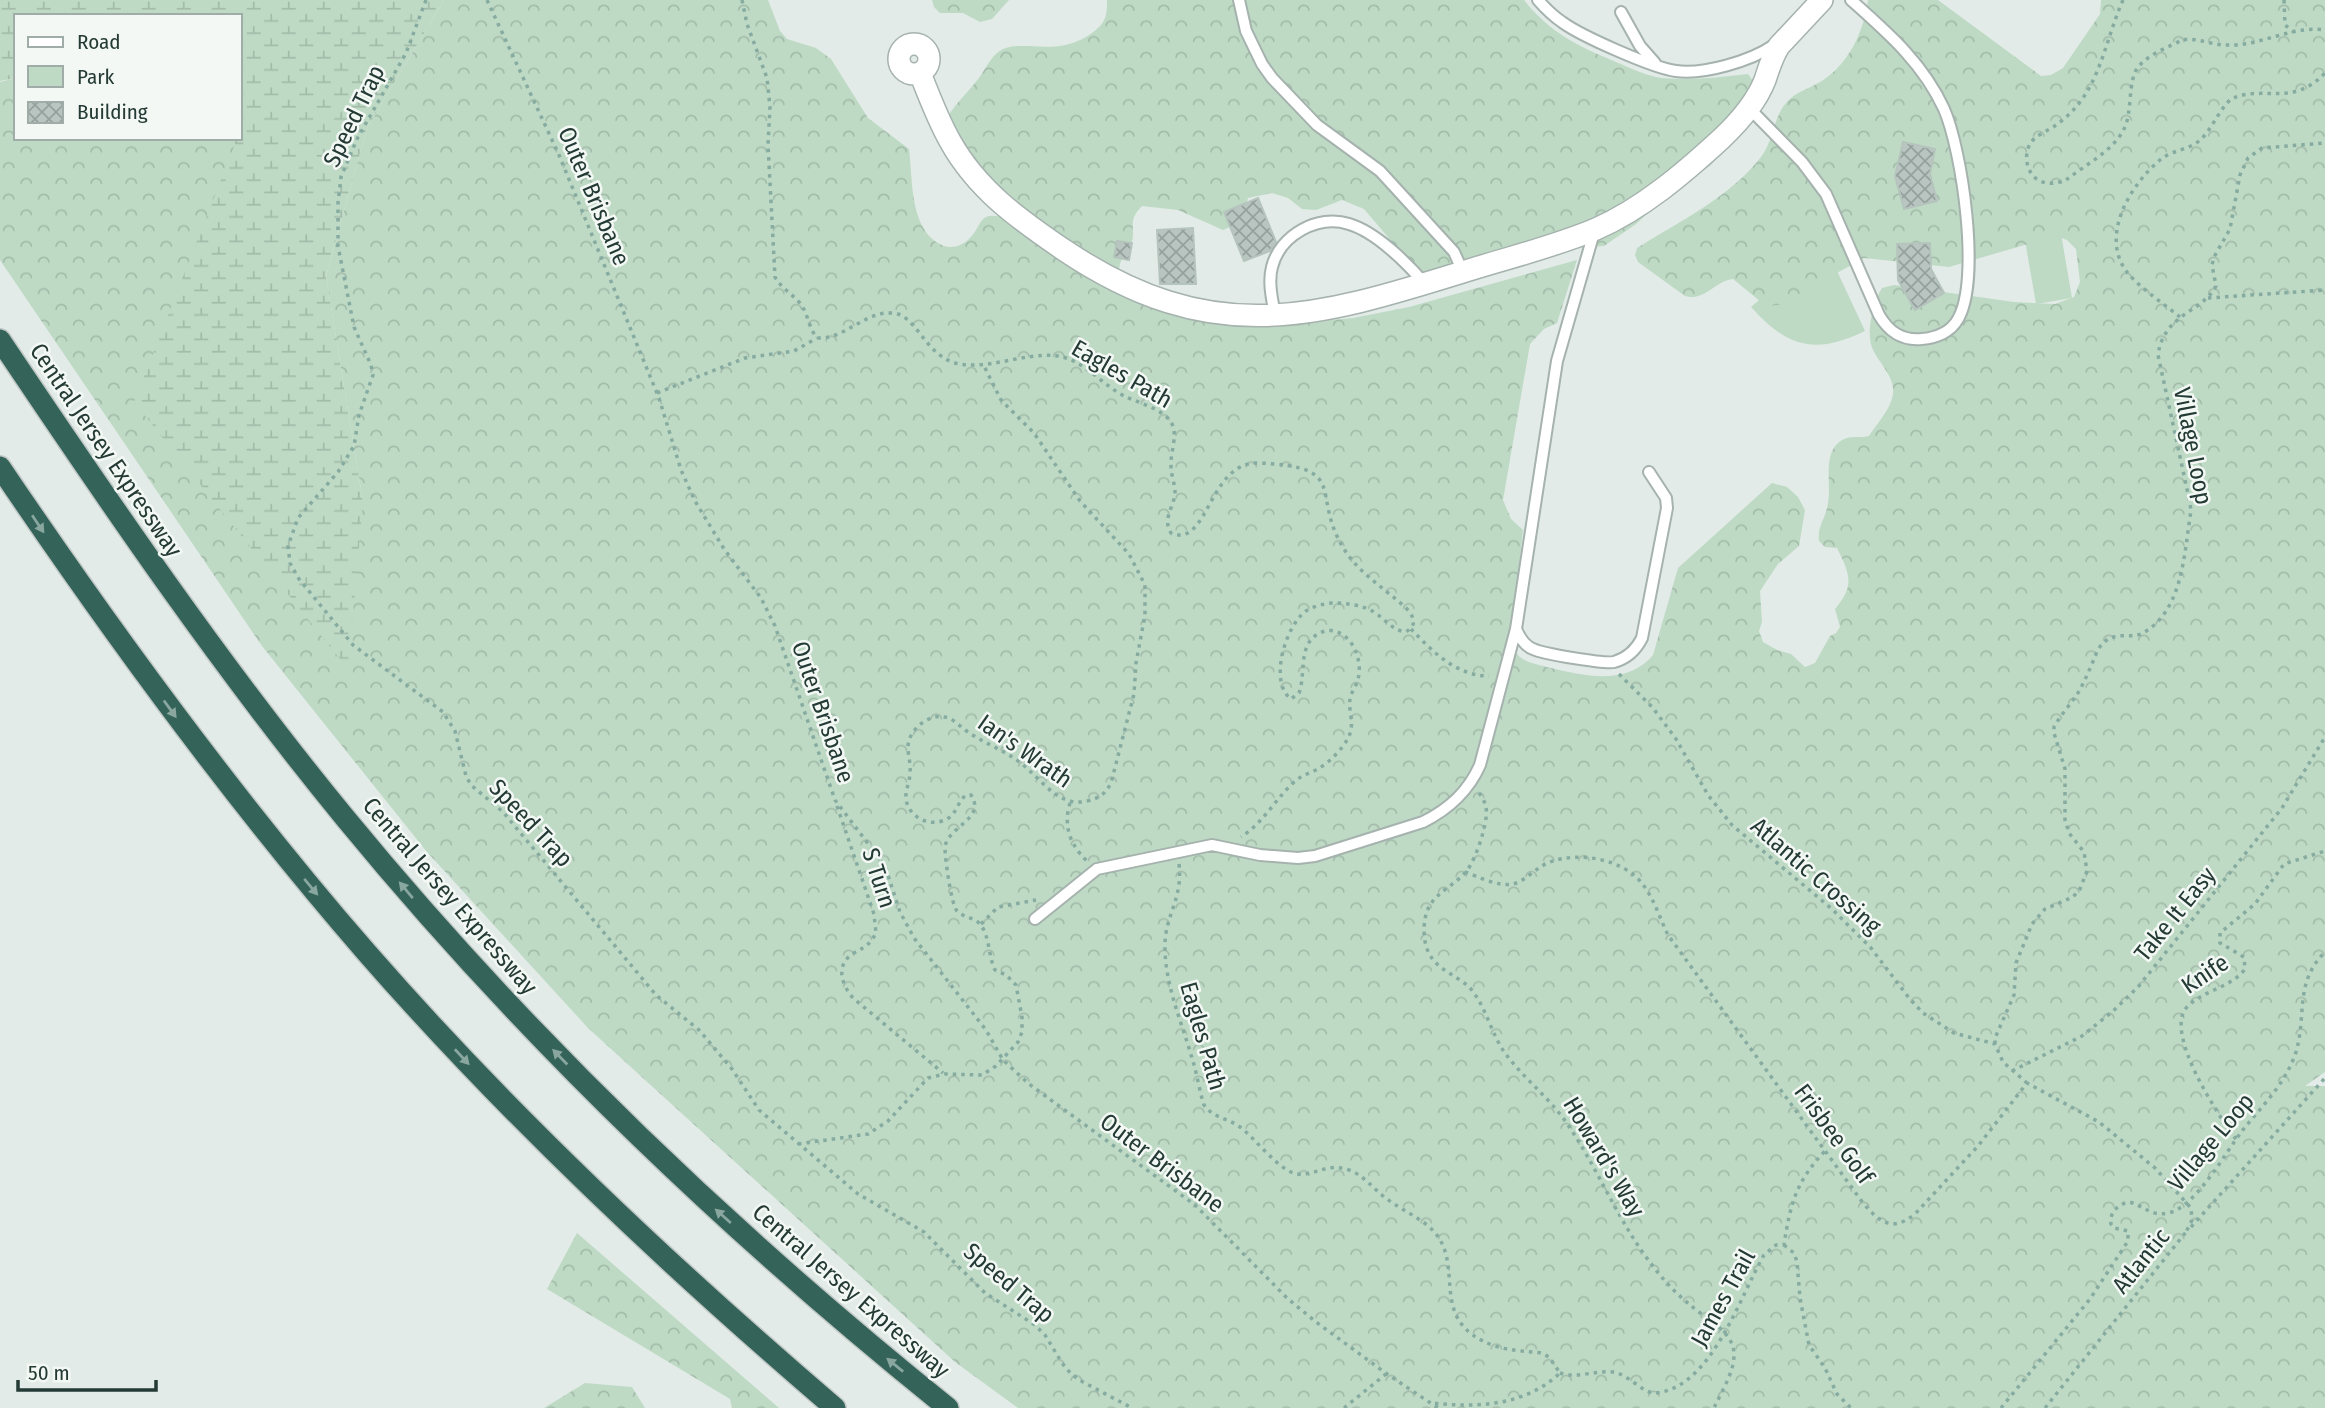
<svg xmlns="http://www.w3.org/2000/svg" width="2325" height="1408" font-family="'Fira Sans Condensed',sans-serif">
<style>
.green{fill:#bedac5}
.forest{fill:url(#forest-crowns)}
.wetland{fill:url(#wetland-marsh)}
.building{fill:url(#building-cross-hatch);stroke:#b6c4be;stroke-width:2}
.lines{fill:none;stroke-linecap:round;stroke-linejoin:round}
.service-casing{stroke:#a5b2ae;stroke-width:14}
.minor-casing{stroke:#a5b2ae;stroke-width:24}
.motorway-casing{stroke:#c2c8c6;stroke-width:24}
.path{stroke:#86aba0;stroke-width:3.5;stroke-dasharray:3.5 5;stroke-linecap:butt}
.service{stroke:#fff;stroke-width:10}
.minor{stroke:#fff;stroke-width:21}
.motorway{stroke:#336359;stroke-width:21}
.oneway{fill:#89a69f}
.labels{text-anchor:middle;stroke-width:5;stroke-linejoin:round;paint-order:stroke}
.street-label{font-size:24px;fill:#243a34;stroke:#f3f8f5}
</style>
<defs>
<pattern id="forest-crowns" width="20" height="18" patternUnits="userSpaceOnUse" patternTransform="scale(1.75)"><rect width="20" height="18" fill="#bedac5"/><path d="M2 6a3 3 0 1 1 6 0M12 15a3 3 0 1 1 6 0" fill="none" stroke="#a3bcaa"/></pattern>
<pattern id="wetland-marsh" width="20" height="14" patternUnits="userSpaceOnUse" patternTransform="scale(1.75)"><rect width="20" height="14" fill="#bedac5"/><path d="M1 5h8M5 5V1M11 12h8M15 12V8" fill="none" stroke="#a3bcaa"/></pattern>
<pattern id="building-cross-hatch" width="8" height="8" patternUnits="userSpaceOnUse" patternTransform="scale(1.75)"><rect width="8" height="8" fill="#b8c5c0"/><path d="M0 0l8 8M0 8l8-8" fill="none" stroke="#95a19d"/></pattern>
</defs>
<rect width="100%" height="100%" fill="#e2ebe7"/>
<path class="green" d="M 2059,222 L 2072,298 L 2036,304 L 2023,229 Z
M 1814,253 L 1831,258 L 1865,331 C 1815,355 1788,348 1751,307 Z"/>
<path class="forest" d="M 444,0 L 768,0 L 780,31 L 787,39 L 816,48 L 831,59 L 868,118 L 909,149 C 913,180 909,232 944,246 C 953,249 963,245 969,239 C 984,224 977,210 1006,218 L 1110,286 L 1283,324 L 1353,318 L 1409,307 L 1577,260 L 1557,323 L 1544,329 L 1530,344 L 1503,500 L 1511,519 L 1523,530 L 1511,643 C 1513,647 1516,654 1520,657 C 1527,663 1541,665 1551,668 C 1585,676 1627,686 1653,655 L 1678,568 L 1772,483 L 1787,487 L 1798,497 L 1805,510 L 1799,546 L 1778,564 L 1760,591 L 1762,622 L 1759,631 L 1763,642 L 1777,650 L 1791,654 L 1805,667 L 1815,663 L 1830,636 L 1836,633 L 1840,627 L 1835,609 C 1855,586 1850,574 1837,548 L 1825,547 L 1819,541 C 1817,526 1826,518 1828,503 C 1832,483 1820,447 1847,438 C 1853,436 1861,438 1869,436 C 1877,423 1895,405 1893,388 C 1892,375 1879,362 1873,350 C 1865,333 1873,303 1882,288 L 1894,285 L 2014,302 L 2055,304 L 2074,297 L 2080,282 L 2076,249 L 2067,240 L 2056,236 L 1949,267 L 1864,258 L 1779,305 L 1766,306 L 1733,279 C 1715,281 1704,302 1685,296 L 1638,262 L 1635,255 L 1637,248 C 1680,221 1730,197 1761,157 C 1773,142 1773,118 1786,103 C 1797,90 1813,88 1826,78 C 1851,60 1864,29 1868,0 L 1938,0 L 2041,76 L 2051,75 L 2063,68 L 2100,14 L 2101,0 L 2325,0 L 2325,1072 L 2305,1086 L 2325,1086 L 2325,1408 L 1018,1408 L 955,1362 L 588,1028 L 427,852 L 262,646 L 0,260 L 0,82 L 16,78 L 16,138 L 234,138 L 363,502 L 326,276 L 367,128 Z
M 932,0 L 1009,0 L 992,19 L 980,22 L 963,13 L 940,13 L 934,7 Z
M 1107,0 L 1524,0 C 1550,33 1578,46 1616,62 C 1630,68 1647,76 1662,78 C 1691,81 1719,77 1748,74 L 1756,85 L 1751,119 L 1711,165 L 1669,194 L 1636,224 L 1604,246 L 1539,250 L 1489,275 L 1472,271 L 1431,285 L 1403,261 L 1387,236 L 1364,209 L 1342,200 L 1316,210 L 1302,209 L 1288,198 L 1272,193 L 1248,198 C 1244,215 1239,224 1223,230 L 1178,210 L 1142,206 C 1126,222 1137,228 1131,245 C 1126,258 1120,254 1119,272 L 1078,261 L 970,162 L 948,116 C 957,102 969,91 979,78 C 987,67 991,55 1003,49 C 1012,45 1021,46 1030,46 C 1054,48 1072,47 1092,33 C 1106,23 1107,16 1107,0 Z
M 577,1233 L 779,1408 L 732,1408 L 730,1399 L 547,1289 Z
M 585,1383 L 632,1387 L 645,1408 L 544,1408 Z"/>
<path class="wetland" d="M 0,0 L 444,0 L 367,128 L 326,276 L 363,502 L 348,669 L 134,402 L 235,144 L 234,138 L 240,138 L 240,16 L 16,16 L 16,78 L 0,81 Z"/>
<path class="building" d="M 1903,142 L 1935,149 L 1930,174 L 1937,201 L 1904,209 L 1895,176 Z
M 1258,198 L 1276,242 L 1270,251 L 1244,261 L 1224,212 Z
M 1193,228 L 1196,284 L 1160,284 L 1157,230 Z
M 1117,241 L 1132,243 L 1129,260 L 1114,257 Z
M 1930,243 L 1931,269 L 1944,293 L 1915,310 L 1898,280 L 1897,244 Z"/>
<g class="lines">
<defs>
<path id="service" d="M 1239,0 L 1246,31 L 1262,64 L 1272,78 L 1317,125 L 1380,171 L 1454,252 L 1463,272
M 1538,0 C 1545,8 1553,16 1562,22 C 1581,36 1653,68 1676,71 C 1703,75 1751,61 1774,45
M 1621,12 L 1640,46 L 1655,63
M 1749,108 L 1802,162 L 1826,194 L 1879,315 C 1889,332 1902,341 1922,339 C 1936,338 1951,332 1958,319 C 1981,280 1962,150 1944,109 C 1923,63 1888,33 1851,0
M 1595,229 L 1557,361 L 1516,629 C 1519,636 1525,646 1533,649 C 1543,654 1605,664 1614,662 C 1628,658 1636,650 1642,638 L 1667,508 L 1666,498 L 1649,472
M 1275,315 C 1272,299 1268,282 1272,267 C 1280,235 1318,214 1349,224 C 1376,232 1407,263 1425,284
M 1035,919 L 1097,869 L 1212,845 L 1260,855 L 1298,858 L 1315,856 L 1423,822 C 1449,809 1468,792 1480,765 L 1516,629"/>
<path id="minor" d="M899 59a15 15 0 1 1 30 0a15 15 0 1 1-30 0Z
M 920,73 C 929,96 938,120 950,141 C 977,190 1020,220 1064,250 C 1212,349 1312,319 1469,270 C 1511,257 1556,246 1596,229 C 1642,209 1684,173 1721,139 C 1738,123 1756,103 1765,80 C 1769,68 1772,57 1779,46 L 1822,0"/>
<path id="motorway" d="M 0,340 C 110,504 221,667 346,819 C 525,1037 729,1232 948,1408
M 0,467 C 114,636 233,799 367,953 C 510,1117 669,1266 835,1408"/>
</defs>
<use href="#service" class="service-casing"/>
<use href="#minor" class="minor-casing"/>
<use href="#motorway" class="motorway-casing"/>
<path class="path" d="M 426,0 L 406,53 L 357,139 L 341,177 L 338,203 L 338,246 L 354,327 L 371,365 L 373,375 L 359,415 L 354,446 L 338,472 L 298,518 L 288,546 L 290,563 L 299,579 L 353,645 L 443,712 L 455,731 L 466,776 L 471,785 L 503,812 L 656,995 L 699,1030 L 732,1069 L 759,1110 L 858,1194 L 924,1232 L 985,1293 L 1035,1325 L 1045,1335 L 1062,1363 L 1071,1374 L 1083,1382 L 1132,1408
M 487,0 L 559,155 L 659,398 L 681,470 L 695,501 L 724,549 L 761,598 L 775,626 L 835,800 L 885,866 L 900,912 L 914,938 L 986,1030 L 1003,1060 L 1029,1084 L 1195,1205 L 1287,1298 L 1316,1322 L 1387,1374 L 1438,1408
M 742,0 L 747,24 L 767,78 L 770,107 L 768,145 L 775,277 C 781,288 791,293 799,302 C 808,312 808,327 817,338 C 844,340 865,311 892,313 C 916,314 923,351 952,362 C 983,373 1025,351 1058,356 C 1084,360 1103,386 1126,397 C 1140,403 1165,410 1172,424 C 1178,436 1170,453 1171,466 C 1171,475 1175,484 1175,493 C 1174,507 1162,519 1171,533 C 1209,549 1208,461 1259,463 C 1352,467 1309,493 1344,549 C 1360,575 1388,590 1409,611 C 1415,620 1416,625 1406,632 C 1392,630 1386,620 1374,612 C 1362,605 1347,603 1332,603 C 1323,604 1314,606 1306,611 C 1286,625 1268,682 1291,699 L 1299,693 C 1305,677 1300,655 1310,641 C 1315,634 1325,629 1334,631 C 1353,635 1363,661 1358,679 C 1357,685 1351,692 1350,699 C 1348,711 1355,723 1349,736 C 1343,749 1329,763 1316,770 C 1308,774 1300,776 1293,783 C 1274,801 1263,823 1241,837
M 2123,0 C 2110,29 2104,62 2088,90 C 2080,104 2069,116 2056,125 C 2048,131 2035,135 2030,144 C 2023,156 2027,175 2040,181 C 2049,185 2058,183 2066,180 C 2085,165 2113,151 2124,129 C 2133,112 2127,79 2139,66 C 2149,54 2169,47 2182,40 C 2197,37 2211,45 2226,45 C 2259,47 2292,25 2325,30
M 2284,0 L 2285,25 L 2294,32
M 2208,298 L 2325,290
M 2180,317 C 2163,303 2141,289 2127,272 C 2099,236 2131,184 2160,160 C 2172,150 2188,150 2199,141 C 2212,130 2218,111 2231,99 C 2264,84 2292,108 2325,73
M 657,393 L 745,358 L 794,351 L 817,338
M 1411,629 C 1432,651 1456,676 1489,676
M 1619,674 L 1653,708 L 1676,739 L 1708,795 L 1732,825 L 1832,909 L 1871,948 L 1909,998 L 1923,1013 L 1954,1033 L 1995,1044 L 2003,1062 L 2027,1083
M 1479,793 C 1482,797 1485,802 1486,807 C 1489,822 1475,861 1466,872 C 1446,893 1425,895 1424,929 C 1424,937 1425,947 1430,955 C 1438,970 1458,976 1470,988 C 1486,1006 1491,1034 1505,1053 C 1524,1079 1550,1098 1568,1125 C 1600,1172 1620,1226 1656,1270 C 1666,1283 1677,1294 1689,1304 C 1702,1316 1725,1327 1732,1344 C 1740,1364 1722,1390 1714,1408
M 1070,803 C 1063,826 1070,845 1087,861
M 837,806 L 874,914 L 876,933 L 872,940 C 866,947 861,949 854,953 C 835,964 841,984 853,998 L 943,1073
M 1179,864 C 1183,898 1166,914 1165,943 C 1164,983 1181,1020 1192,1058 C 1197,1073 1199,1090 1204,1105 C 1213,1118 1228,1118 1240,1127 C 1255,1138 1279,1171 1297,1174 C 1316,1176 1327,1162 1349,1170 C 1365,1176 1373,1189 1387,1199 C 1399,1208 1414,1215 1427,1225 C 1472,1261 1421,1320 1495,1346 C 1510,1351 1526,1351 1542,1353 L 1549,1357 L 1560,1373 C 1525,1406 1477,1408 1432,1403
M 1465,872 C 1479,877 1498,887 1513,884 C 1526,881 1536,867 1550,862 C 1580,851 1625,859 1644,886 C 1655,901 1660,919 1668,935 L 1863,1203 C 1880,1223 1893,1232 1915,1214 L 1978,1146 L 2027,1083 L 2099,1122 L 2155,1168 L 2191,1208 L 2192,1220 L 2185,1234
M 981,924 L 998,907 L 1036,900
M 1995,1044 L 1995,1038 L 2014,995 L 2016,963 L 2032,924 L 2045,909 L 2073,897 L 2080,889 L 2087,871 L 2084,852 L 2069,833 L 2065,820 L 2065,769 L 2054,733 L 2054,727 C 2060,716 2069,706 2076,696 C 2084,684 2089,670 2095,657 C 2097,650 2101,644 2107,640 C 2118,632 2132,639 2143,633 C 2184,610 2184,551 2191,511 L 2190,503 L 2158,355 C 2164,313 2202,313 2216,286 L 2212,265 L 2214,257 L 2230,229 L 2240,175 L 2248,158 L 2262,148 L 2325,143
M 2012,1071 L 2082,1036 L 2112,1012 L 2138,987 L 2282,808 L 2325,737
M 2236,1139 C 2219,1117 2163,1032 2187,1007 C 2203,990 2231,988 2245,969 L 2244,957 L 2220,943 L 2220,933 L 2255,904 L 2284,864 L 2325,851
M 798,1144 L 868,1134 L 888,1121 L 928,1078 L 945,1074 L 982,1075 L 996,1066 L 1018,1042 L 1022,1032 L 1022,1017 L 1016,985 L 1006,975 L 995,970 C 988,956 990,936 980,924 C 974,917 964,918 957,911 C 951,904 945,858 945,848 C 946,827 987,819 971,795 L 966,795 C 956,803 957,817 942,821 C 927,826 908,816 906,799 C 905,790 910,782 910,773 C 911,764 908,756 908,747 C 908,730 929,713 945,717 C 955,719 962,729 971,734 C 988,745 1006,751 1022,764 C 1042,780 1059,808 1087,801 C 1100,798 1105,794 1111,783 L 1134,694 L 1136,663 L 1145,615 L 1145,585 L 1129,554 L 1080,501 L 1034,433 L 1001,400 L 983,364
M 2191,1227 L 2325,1078
M 1784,1245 L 1794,1253 L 1797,1262 L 1800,1298 L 1809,1345 L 1825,1368 L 1837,1394 L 1851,1408
M 1560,1373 C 1576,1379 1596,1370 1613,1372 C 1630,1375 1642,1393 1655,1393 C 1711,1389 1740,1296 1764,1255 L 1776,1245 L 1784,1245 C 1790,1205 1796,1181 1825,1151
M 1344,1408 L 1386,1374
M 2001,1408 L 2090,1299 L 2128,1241 L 2128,1231 L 2114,1228 L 2111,1224 C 2109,1213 2118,1204 2129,1202 C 2143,1205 2151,1217 2168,1213 C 2195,1208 2226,1152 2242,1131 C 2262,1106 2286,1083 2296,1052 C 2307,1014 2294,983 2325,952
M 2045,1408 L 2186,1232"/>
<use href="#service" class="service"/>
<use href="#minor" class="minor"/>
<use href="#motorway" class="motorway"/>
</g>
<defs><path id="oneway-solid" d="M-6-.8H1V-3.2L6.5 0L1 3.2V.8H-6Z" transform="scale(1.75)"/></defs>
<g class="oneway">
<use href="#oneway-solid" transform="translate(38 524) rotate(56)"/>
<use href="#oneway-solid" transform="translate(170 709) rotate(54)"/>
<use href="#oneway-solid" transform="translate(311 887) rotate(50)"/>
<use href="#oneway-solid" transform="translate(406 890) rotate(-130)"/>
<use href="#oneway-solid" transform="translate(462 1057) rotate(47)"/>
<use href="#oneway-solid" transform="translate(560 1057) rotate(-134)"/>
<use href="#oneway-solid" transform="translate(723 1216) rotate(-138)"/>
<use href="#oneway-solid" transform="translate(895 1365) rotate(-141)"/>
</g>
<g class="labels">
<g class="street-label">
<text transform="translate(354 116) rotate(-64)" y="8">Speed Trap</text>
<text transform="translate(594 196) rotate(67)" y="8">Outer Brisbane</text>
<text transform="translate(1122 374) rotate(30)" y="8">Eagles Path</text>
<text transform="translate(2193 446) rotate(79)" y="8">Village Loop</text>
<text transform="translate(106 450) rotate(56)" y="8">Central Jersey Expressway</text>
<text transform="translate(823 712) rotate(71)" y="8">Outer Brisbane</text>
<text transform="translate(1025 751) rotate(35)" y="8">Ian's Wrath</text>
<text transform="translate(531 823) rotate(47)" y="8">Speed Trap</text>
<text transform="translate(1816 876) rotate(41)" y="8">Atlantic Crossing</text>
<text transform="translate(879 878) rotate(72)" y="8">S Turn</text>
<text transform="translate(450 896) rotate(49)" y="8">Central Jersey Expressway</text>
<text transform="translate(2175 914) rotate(-51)" y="8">Take It Easy</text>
<text transform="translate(2205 974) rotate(-34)" y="8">Knife</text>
<text transform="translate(1203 1036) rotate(74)" y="8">Eagles Path</text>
<text transform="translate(1834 1134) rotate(54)" y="8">Frisbee Golf</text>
<text transform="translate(2211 1142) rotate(-50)" y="8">Village Loop</text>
<text transform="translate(1604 1157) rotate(59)" y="8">Howard's Way</text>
<text transform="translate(1162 1163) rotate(37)" y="8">Outer Brisbane</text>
<text transform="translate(2141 1261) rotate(-51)" y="8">Atlantic</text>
<text transform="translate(1009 1283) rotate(40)" y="8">Speed Trap</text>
<text transform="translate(851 1291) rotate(41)" y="8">Central Jersey Expressway</text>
<text transform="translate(1723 1298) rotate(-61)" y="8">James Trail</text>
</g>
</g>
<rect x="14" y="14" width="228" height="126" fill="#f3f8f5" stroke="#a0aca8" stroke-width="2"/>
<rect x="28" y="37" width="35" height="10" fill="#ffffff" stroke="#a0aca8" stroke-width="2"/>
<text x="77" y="49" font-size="21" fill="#243a34">Road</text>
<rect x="28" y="66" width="35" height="21" fill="#bedac5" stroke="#a0aca8" stroke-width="2"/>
<text x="77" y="84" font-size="21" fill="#243a34">Park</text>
<rect x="28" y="102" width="35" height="21" fill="url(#building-cross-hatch)" stroke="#a0aca8" stroke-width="2"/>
<text x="77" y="119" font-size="21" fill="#243a34">Building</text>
<path d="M18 1380v10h138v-10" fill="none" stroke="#243a34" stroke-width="3.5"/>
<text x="28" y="1380" font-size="21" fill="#243a34" stroke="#f3f8f5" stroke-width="5" paint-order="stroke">50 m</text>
</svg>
